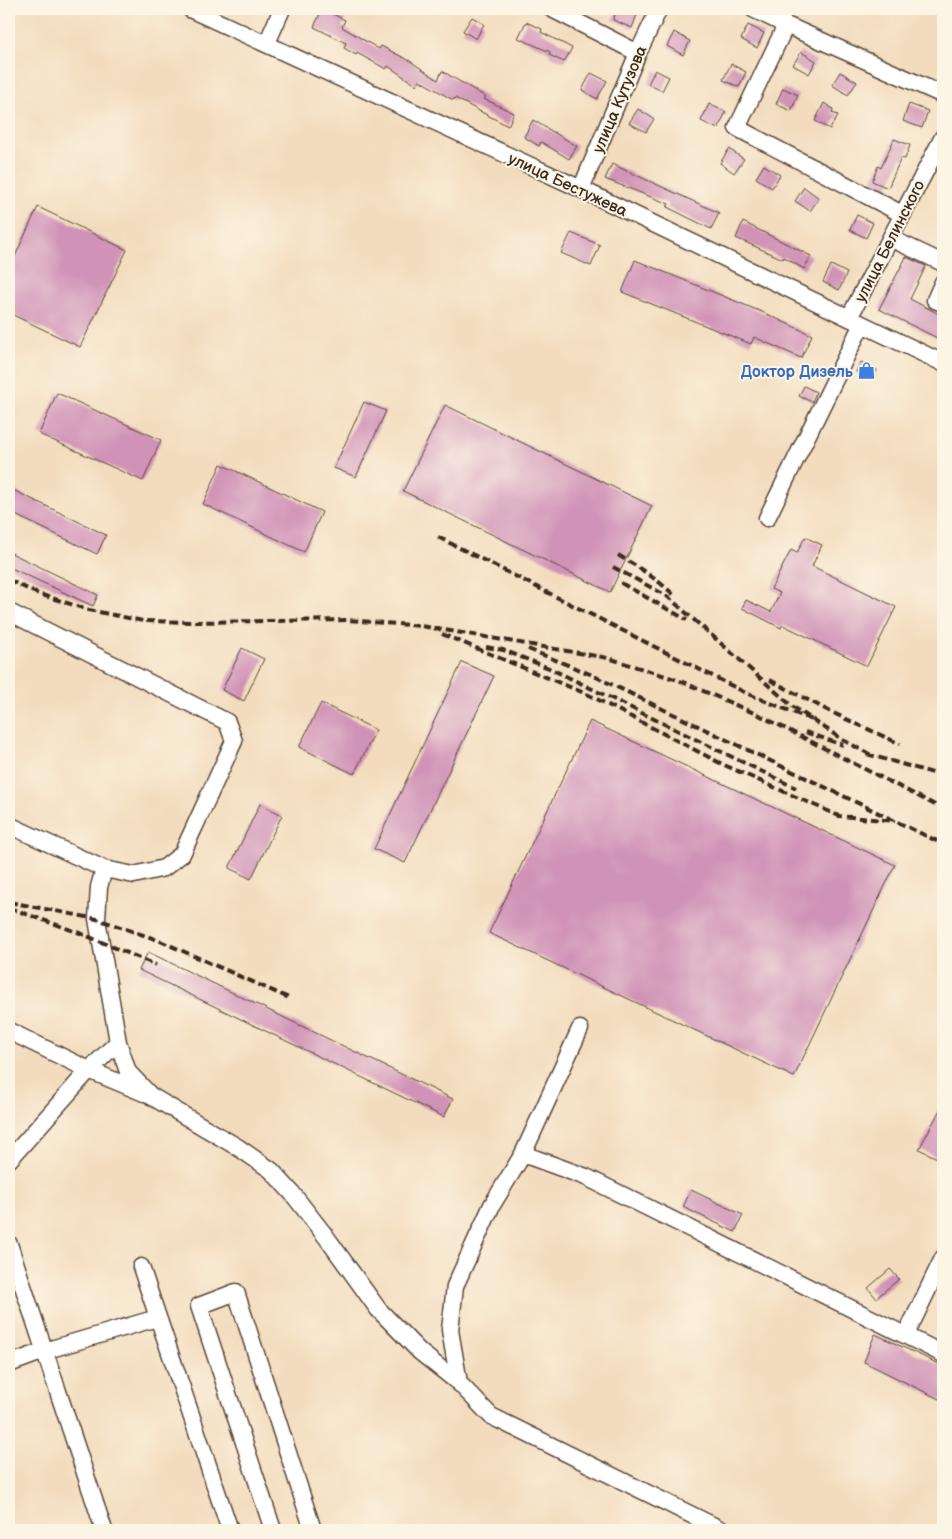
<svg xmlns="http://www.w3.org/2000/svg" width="952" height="1539" font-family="'Balsamiq Sans',sans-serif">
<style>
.building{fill:#d093b7}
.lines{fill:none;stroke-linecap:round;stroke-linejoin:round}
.minor-casing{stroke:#574536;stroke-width:19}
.minor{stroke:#fff;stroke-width:16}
.rail{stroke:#3b2a1e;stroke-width:4;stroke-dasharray:8 4;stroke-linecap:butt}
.labels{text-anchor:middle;stroke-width:4;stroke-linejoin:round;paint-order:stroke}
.street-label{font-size:16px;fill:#3b2a1e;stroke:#fcf5e5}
.shop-label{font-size:16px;font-weight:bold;fill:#366cbe;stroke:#fcf5e5;text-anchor:end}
</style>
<rect width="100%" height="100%" fill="#fcf5e5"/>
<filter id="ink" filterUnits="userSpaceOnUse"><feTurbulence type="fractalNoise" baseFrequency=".02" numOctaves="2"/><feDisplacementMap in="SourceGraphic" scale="10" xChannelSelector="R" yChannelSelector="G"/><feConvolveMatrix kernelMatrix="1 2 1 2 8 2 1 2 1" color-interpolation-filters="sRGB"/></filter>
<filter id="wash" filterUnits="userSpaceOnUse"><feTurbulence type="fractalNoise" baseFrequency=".0096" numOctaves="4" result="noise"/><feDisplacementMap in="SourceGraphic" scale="20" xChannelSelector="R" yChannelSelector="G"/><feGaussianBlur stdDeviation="1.12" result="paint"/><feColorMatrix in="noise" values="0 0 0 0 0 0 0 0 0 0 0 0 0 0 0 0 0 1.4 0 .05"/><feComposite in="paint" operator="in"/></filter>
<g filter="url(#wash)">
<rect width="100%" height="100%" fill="#f3dcbd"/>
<g id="blocks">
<path class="building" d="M 322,9 L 345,20 L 342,27 L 379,49 L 381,46 L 410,61 L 438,80 L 442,71 L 486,97 L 484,99 L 514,113 L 508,126 L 455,98 L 453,100 L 419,80 L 416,85 L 388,66 L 386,69 L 357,53 L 356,55 L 344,48 L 346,43 L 314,27 Z
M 617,9 L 630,9 L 638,12 L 632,28 L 613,20 Z
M 472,17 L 484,24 L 476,39 L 463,31 Z
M 526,22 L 542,29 L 541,32 L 572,48 L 564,62 L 549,55 L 550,52 L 518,38 Z
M 748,25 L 764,33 L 757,48 L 741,39 Z
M 674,32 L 690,41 L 683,55 L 667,46 Z
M 801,52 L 816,61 L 809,74 L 793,65 Z
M 731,64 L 746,72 L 739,87 L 723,80 Z
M 655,70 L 669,77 L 662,91 L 648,84 Z
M 840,72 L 857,82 L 848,95 L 832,85 Z
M 591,73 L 607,81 L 597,99 L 582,90 Z
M 783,88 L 798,95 L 791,111 L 776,104 Z
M 824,103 L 833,109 L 832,113 L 838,115 L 830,129 L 815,121 Z
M 709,104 L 726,112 L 718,129 L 701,121 Z
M 909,104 L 928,111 L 922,128 L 903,121 Z
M 638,109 L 654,119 L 646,132 L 629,123 Z
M 533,120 L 577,146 L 569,159 L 541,142 L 539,146 L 524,137 Z
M 894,139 L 910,145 L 905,159 L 901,158 L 888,188 L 872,181 L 878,166 L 881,168 Z
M 729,149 L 744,159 L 734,173 L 720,163 Z
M 612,164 L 719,213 L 711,229 L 667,207 L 669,204 L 605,179 Z
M 764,165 L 780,175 L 772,188 L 756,178 Z
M 804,187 L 819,198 L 810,211 L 795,201 Z
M 38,207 L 127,250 L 80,347 L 9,313 L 9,269 Z
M 857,215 L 873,223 L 866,238 L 850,230 Z
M 743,222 L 811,256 L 804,269 L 784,257 L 783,259 L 736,238 Z
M 571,233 L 600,245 L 591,266 L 561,253 Z
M 906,257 L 926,266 L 910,299 L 943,316 L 943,325 L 937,338 L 879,309 Z
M 635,260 L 762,312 L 812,335 L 801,358 L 754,337 L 751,344 L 622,292 Z
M 831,265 L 847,273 L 839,290 L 823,282 Z
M 861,362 L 877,370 L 873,379 L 856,372 Z
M 804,386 L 816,392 L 812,402 L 799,396 Z
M 57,393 L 161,440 L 143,481 L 39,434 Z
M 364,402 L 386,411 L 356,477 L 334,468 Z
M 445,405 L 652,506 L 610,592 L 403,491 Z
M 221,464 L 322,512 L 304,552 L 203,504 Z
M 9,488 L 106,535 L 97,554 L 9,512 Z
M 805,537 L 822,545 L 812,566 L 896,607 L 867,666 L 783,625 L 781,628 L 742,608 L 746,600 L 771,612 L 780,593 L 771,589 L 791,550 L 797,553 Z
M 9,552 L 98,595 L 93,606 L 9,567 Z
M 242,648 L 264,659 L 244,701 L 222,690 Z
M 462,662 L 494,676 L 405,863 L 374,849 Z
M 321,703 L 376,730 L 354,774 L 299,747 Z
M 590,721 L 895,865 L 794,1077 L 489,933 Z
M 260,804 L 282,815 L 251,879 L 229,868 Z
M 148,952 L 453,1099 L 444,1117 L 139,970 Z
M 943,1104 L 943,1161 L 919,1149 Z
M 691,1190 L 743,1215 L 735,1232 L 683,1207 Z
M 890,1269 L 899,1279 L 876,1298 L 868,1288 Z
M 875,1334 L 943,1366 L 943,1401 L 864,1362 Z"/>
</g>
</g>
<g filter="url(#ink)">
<use href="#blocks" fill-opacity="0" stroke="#574536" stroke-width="1"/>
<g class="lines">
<defs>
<path id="minor" d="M 190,9 L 581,189 L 943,363
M 552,9 L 638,53
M 753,9 L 786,25 L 737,128 L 902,214
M 786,25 L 943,95
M 267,43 L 282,9
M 581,189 L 638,53 L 659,9
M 892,239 L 943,263
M 943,282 L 935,300 L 943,303
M 849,318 L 943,137
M 767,518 L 862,324
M 9,612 L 227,722 L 234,741 L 182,854 L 164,868 L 134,875 L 104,869 L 9,825
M 104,869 L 99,887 L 97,919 L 118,1042 L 128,1072 L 151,1096 L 239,1148 L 271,1170 L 292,1193 L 327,1238 L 378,1309 L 420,1352 L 459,1383
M 580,1029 L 523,1154 L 492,1205 L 455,1286 L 450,1330 L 459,1383 L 491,1416 L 722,1530
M 9,1031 L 89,1070 L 144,1093
M 523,1154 L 586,1177 L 943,1354
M 9,1160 L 89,1070 L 118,1042
M 9,1244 L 104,1530
M 141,1267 L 230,1530
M 906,1335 L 943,1258
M 9,1364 L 44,1351 L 157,1318
M 273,1530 L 199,1306 L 236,1292 L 313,1530"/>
</defs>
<use href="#minor" class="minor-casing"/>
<use href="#minor" class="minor"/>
<path class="rail" d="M 438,537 L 748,694 L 815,721
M 618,555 C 638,567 657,579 674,595
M 613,567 L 667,596 L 792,706 L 843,740 L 873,756
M 9,580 L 36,593 L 89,610 L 143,621 L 193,622 L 348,620 L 421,626 L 608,658 L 678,680 L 761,716 L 943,809
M 621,583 L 687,620
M 442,634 L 589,695 L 722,764 L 839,816 L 895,821
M 486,647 L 503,650 L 549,668 L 796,788
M 528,649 L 590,674 L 943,844
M 770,680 L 829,711 L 900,744
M 805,732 L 843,745
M 867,754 L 943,776
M 9,902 L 97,919 L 158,940 L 291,999
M 9,908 L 80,933 L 156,965"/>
</g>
</g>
<defs>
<symbol id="shop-bare" viewBox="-9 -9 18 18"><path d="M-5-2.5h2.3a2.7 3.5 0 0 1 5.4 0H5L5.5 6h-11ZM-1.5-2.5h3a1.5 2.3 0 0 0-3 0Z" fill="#3f7fe0" stroke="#fcf5e5" stroke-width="2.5" paint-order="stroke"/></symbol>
</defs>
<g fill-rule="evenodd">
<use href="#shop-bare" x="854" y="358" width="25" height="25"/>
</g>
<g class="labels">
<g class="street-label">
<text transform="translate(619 99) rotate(-67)" y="6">улица Кутузова</text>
<text transform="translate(568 184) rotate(25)" y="6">улица Бестужева</text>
<text transform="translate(889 241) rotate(-63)" y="6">улица Белинского</text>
</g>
<g class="shop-label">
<text x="853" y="377">Доктор Дизель</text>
</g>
</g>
<rect width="952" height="1539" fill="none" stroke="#fcf5e5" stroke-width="30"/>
</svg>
